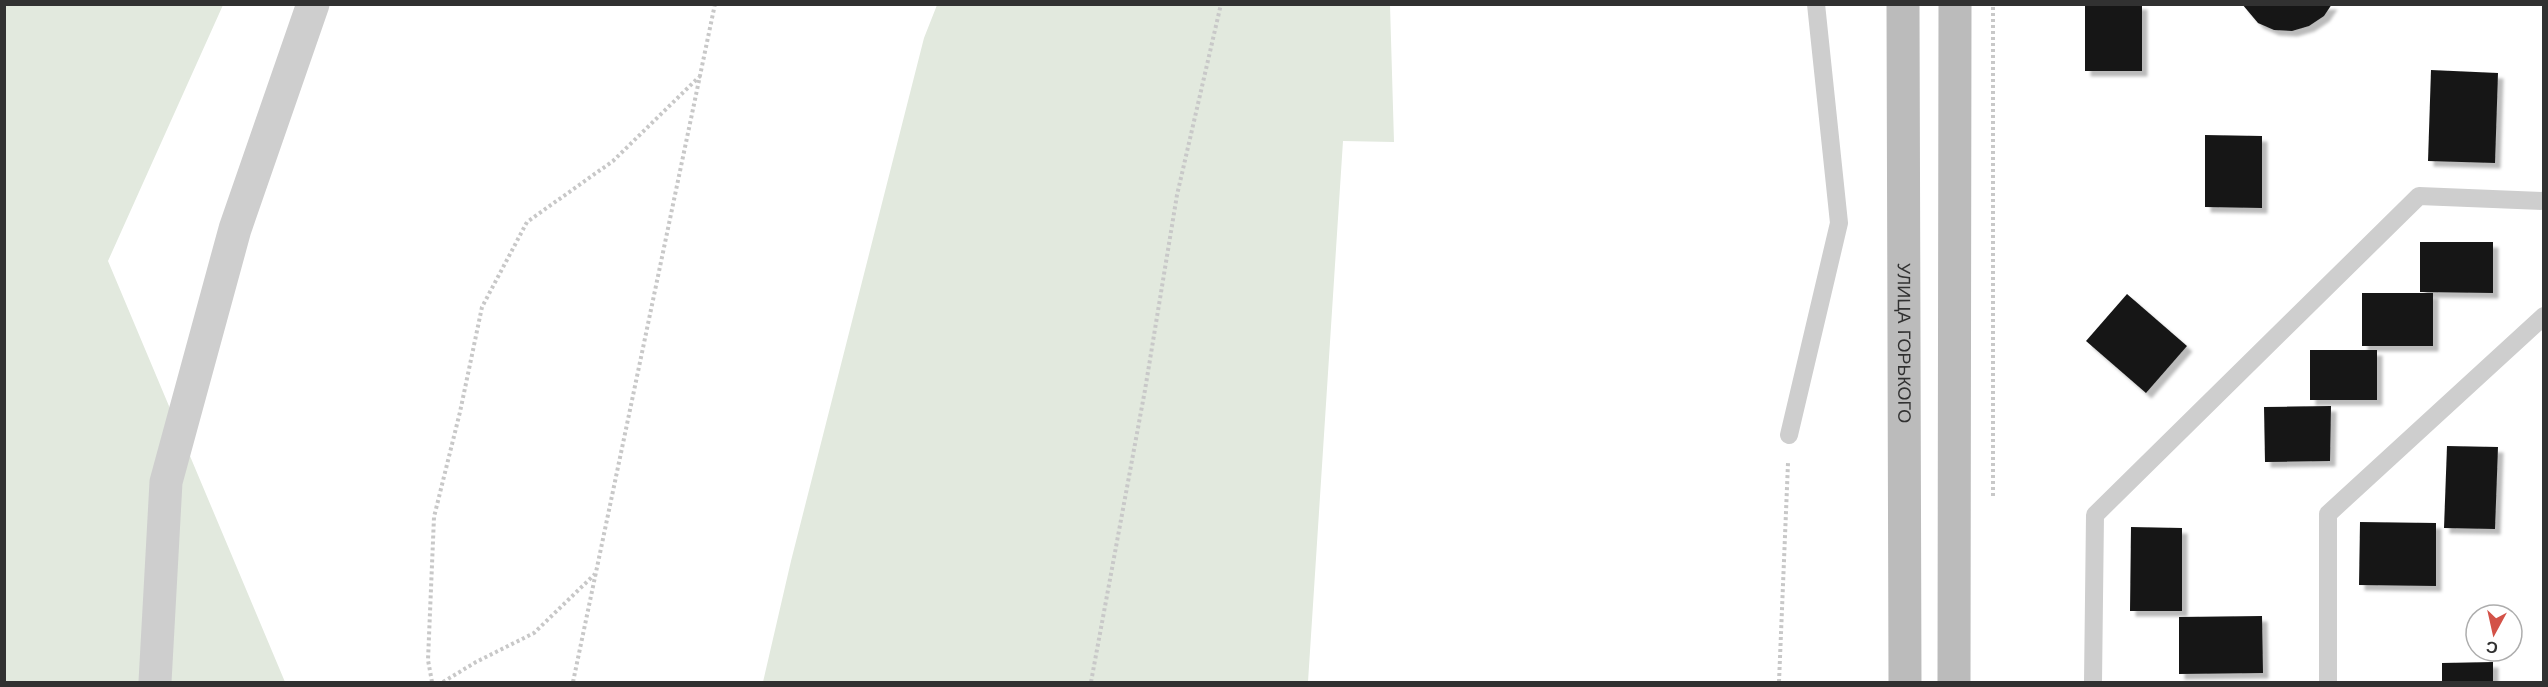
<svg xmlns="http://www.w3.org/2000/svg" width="2548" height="687" font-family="'Work Sans',sans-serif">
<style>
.green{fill:#e2e9de}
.building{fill:#181818;filter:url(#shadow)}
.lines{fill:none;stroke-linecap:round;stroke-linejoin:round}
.path{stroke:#c8c8c8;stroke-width:4;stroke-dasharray:3 3;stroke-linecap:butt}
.service{stroke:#cecece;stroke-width:18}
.minor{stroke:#cecece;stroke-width:33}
.secondary{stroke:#bbb;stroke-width:33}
.labels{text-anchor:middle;stroke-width:6;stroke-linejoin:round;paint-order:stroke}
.street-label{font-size:18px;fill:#313131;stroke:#fff}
</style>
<defs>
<filter id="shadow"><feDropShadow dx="5.5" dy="5.5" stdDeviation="1.5" flood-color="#0004"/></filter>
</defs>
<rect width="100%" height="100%" fill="#fff"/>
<path class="green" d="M 4,5 L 223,5 L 108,261 L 285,682 L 5,682 Z
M 937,5 L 1390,5 L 1394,142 L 1343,141 L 1308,682 L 763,682 L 791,561 L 924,38 Z"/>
<path class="building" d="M 2085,4 L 2142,4 L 2142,71 L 2085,71 Z
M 2242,4 L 2332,4 L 2324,16 L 2309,26 L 2292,31 L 2274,30 L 2258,23 Z
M 2431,70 L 2498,73 L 2495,163 L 2428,161 Z
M 2205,135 L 2262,136 L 2262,208 L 2205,207 Z
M 2420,242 L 2493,242 L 2493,293 L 2420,292 Z
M 2362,293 L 2433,293 L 2433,346 L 2362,346 Z
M 2127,294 L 2187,346 L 2146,393 L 2086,341 Z
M 2310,350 L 2377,350 L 2377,400 L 2310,400 Z
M 2331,406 L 2330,461 L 2265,462 L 2264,407 Z
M 2447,446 L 2498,447 L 2495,529 L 2444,528 Z
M 2360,522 L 2436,523 L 2436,586 L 2359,585 Z
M 2131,527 L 2182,528 L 2182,611 L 2130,611 Z
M 2262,616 L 2263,673 L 2179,674 L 2179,617 Z
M 2493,662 L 2493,682 L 2442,682 L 2442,663 Z"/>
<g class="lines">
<path class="path" d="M 1993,496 L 1993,4
M 432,682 L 428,660 L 434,517 L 460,412 L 482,307 L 527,222 L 613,161 L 700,76
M 443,682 L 476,662 L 534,633 L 595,574
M 573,682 L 715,4
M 1091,682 L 1145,390 L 1177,195 L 1221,4
M 1779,682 L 1788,463"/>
<path class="service" d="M 1789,435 L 1839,223 L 1816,4
M 2093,682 L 2095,515 L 2419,196 L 2544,201
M 2328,682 L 2328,514 L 2544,316"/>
<path class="minor" d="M 155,682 L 166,482 L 235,229 L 313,4"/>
<g class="secondary">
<path id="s1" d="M 1903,4 L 1905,682"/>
<path d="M 1954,682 L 1955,4"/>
</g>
</g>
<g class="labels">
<g class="street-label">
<text dy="6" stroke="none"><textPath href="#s1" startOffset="339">УЛИЦА ГОРЬКОГО</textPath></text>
</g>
</g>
<rect width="2548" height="687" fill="none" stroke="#313131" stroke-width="12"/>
<g transform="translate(2494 633) rotate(188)"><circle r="28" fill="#ffffff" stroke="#adadad" stroke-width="1.5"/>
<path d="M0-4.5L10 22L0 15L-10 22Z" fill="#d35248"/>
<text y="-9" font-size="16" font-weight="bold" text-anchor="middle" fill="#313131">С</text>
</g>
</svg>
